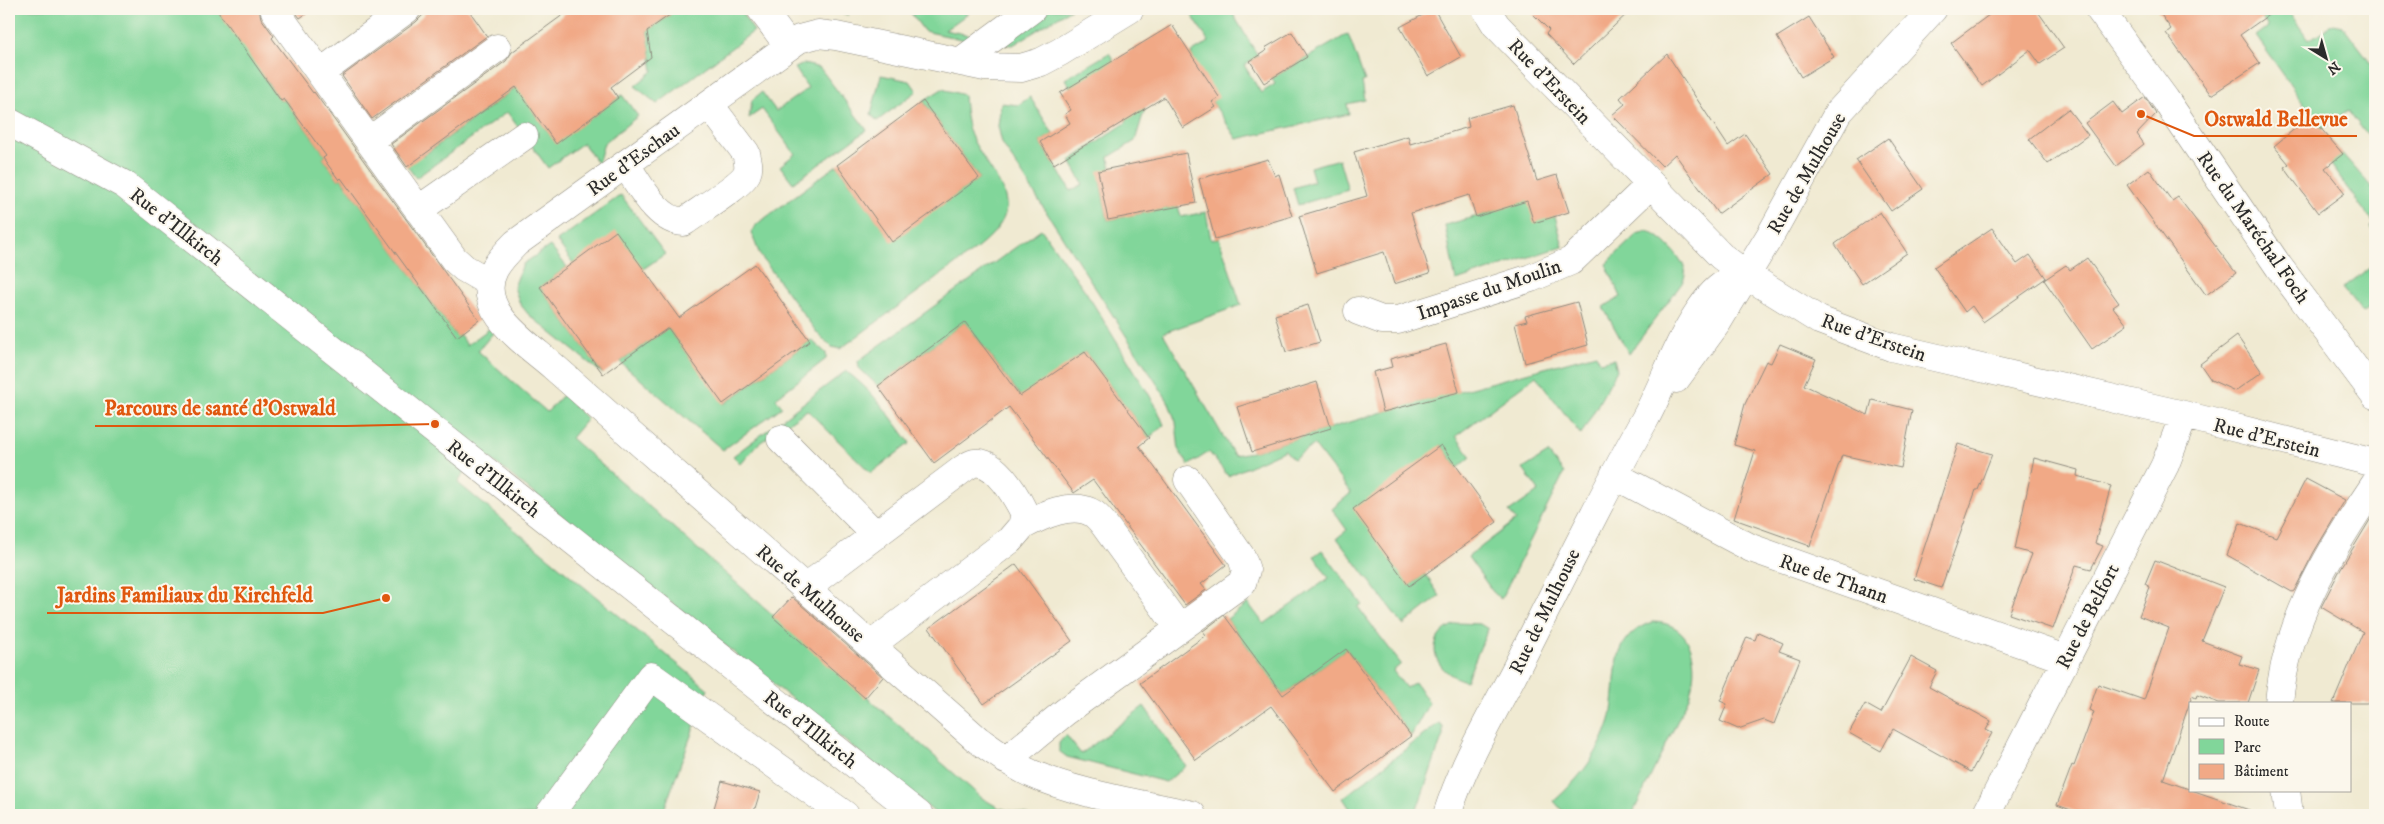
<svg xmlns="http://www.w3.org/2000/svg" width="2384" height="824" font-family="'IM FELL DW Pica',serif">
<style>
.green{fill:#81d69a;stroke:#568062}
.building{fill:#f1a986}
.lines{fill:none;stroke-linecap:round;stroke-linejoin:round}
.minor-casing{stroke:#8e8a7e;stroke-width:29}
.minor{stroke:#fff;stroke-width:28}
.labels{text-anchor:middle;stroke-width:4;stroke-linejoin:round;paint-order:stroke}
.street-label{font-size:20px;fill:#2b2b2b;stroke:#fbf7ec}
.leader{fill:none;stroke:#df570e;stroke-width:2}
.callout-dot{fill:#df570e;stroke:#fbf7ec;stroke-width:2}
.callout-label{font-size:21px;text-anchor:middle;font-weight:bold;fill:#df570e;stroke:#fbf7ec;stroke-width:4;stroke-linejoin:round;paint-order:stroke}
</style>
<rect width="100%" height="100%" fill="#fbf7ec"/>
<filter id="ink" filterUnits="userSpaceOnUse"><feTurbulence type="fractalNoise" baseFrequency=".02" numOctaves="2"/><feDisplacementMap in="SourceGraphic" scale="10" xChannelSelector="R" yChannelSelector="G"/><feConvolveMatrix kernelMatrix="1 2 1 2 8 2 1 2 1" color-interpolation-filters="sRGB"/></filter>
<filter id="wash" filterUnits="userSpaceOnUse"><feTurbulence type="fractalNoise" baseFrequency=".0096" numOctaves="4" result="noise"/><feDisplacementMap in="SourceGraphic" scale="20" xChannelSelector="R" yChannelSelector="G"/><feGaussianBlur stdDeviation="1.12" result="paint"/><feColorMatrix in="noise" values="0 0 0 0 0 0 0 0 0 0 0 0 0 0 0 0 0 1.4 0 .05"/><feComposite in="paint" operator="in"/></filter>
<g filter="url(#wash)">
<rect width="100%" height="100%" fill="#f0ead2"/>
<path class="green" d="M 14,9 L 216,9 L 266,76 L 264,78 L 281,101 L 284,99 L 326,156 L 323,158 L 339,180 L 341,178 L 457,337 L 460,335 L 467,345 L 489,329 L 493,333 L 478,351 L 547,412 L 563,395 L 587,419 L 571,438 L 982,798 L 999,808 L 1029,815 L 938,815 L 478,449 L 458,483 L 708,689 L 662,815 L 9,815 L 9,18 Z
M 669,9 L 739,9 L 754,31 L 657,104 L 635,86 L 653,71 L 647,31 L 670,15 Z
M 800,9 L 851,9 L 848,15 L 827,10 Z
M 908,9 L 974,9 L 945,30 L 979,37 L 975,42 L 924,31 Z
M 1045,9 L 1071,9 L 1013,45 L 994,44 Z
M 1188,9 L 1230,9 L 1258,56 L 1244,65 L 1261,93 L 1275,84 L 1272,78 L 1348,34 L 1365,81 L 1362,82 L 1365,100 L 1347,104 L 1349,114 L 1237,139 L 1205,91 L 1191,53 L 1209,42 Z
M 2256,9 L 2287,9 L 2309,40 L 2333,24 L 2343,26 L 2375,68 L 2375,129 L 2367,135 L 2348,110 L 2322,129 L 2256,36 L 2268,27 Z
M 1109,53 L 1145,108 L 1135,141 L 1109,157 L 1112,178 L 1100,181 L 1108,220 L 1178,206 L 1181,217 L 1206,212 L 1211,240 L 1219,238 L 1241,305 L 1163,333 L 1234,455 L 1252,452 L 1383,412 L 1596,354 L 1600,362 L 1614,359 L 1617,370 L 1581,435 L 1536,376 L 1456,436 L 1471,457 L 1458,468 L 1441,445 L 1409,586 L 1425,574 L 1440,596 L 1403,625 L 1337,538 L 1347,530 L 1332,509 L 1351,493 L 1314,445 L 1293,459 L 1285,450 L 1228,476 L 1209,452 L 1189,465 L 1179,451 L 1176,422 L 1168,401 L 1002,143 L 998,126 L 1001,103 L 1018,105 L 1030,97 L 1053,134 L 1040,142 L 1071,191 L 1083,184 L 1070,161 L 1127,122 L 1118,107 L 1070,87 L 1065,79 Z
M 804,64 L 820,68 L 867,130 L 793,183 L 780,166 L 795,154 L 762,109 L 749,118 L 752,100 L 762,92 L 776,111 L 808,88 L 795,68 Z
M 881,75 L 910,81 L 917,91 L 877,121 L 871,114 Z
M 522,83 L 557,96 L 534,113 L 556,143 L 622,95 L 638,116 L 604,143 L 598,164 L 583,143 L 548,168 L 507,112 L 416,178 L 391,144 L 407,134 L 423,156 Z
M 942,89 L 964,95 C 965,110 966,126 973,140 C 998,188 1032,205 975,250 L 840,349 L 832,347 L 818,334 L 760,255 L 751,232 L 757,224 L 837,165 L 892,241 L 979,178 L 923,101 Z
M 2325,134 L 2375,191 L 2375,232 L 2371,227 L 2374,224 L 2314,143 Z
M 1339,159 L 1348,190 L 1298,205 L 1293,188 L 1314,181 L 1310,167 Z
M 1525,194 L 1555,216 L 1563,246 L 1456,281 L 1445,225 L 1493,212 Z
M 621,195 L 665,254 L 643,269 L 573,263 L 557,241 Z
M 1041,229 L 1086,292 L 1156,406 L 1164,425 L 1149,438 L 1085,352 L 1022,398 L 965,322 L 878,386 L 859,368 L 858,361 Z
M 1647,231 C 1660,235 1679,254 1684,267 C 1687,272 1684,278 1682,283 L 1629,354 L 1603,307 L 1621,297 L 1606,264 L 1637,234 Z
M 550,246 L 567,267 L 540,287 L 603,374 L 529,315 L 520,304 L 514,287 L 523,264 Z
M 2375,264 L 2375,303 L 2363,313 L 2343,288 Z
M 668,328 L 724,404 L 811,340 L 826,353 L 826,359 L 776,398 L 782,407 L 723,450 L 620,362 Z
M 846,371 C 873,391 891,417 910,443 L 871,473 L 807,410 L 758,444 L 741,464 L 733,456 Z
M 1548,453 L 1564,473 L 1501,599 L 1493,592 L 1468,557 L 1516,520 L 1509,512 L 1539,491 L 1523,469 Z
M 1322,550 L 1362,604 L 1358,607 L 1401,664 L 1393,671 L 1406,688 L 1415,682 L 1429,703 L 1411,736 L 1346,649 L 1283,695 L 1227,619 L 1248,603 L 1264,624 L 1329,578 L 1314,556 Z
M 1652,622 C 1694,622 1700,664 1689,697 L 1632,815 L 1566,815 L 1554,801 C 1579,779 1600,753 1610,720 C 1620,682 1605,639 1652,622 Z
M 1458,623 L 1480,624 L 1488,629 L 1466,681 C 1430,672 1423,635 1458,623 Z
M 1144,706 L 1186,766 L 1166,782 L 1067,757 L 1059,751 L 1059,743 L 1066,735 L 1081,754 Z
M 1439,723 L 1443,726 L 1443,735 L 1415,815 L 1354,815 L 1343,798 Z"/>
<g id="blocks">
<path class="building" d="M 216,9 L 259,9 L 261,18 L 274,36 L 272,38 L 313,93 L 314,92 L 479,320 L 457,337 L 341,178 L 339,180 L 323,158 L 326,156 L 284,99 L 281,101 Z
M 293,9 L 313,9 L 300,18 Z
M 429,9 L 468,9 L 487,36 L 372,119 L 342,76 L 416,22 Z
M 571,9 L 678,9 L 647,31 L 651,57 L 611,87 L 618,98 L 556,144 L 516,87 L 407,167 L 391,144 L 506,61 L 512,52 Z
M 1434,9 L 1461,57 L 1428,76 L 1400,27 Z
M 1528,9 L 1632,9 L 1574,64 L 1546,34 L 1549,30 Z
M 1997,9 L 2036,9 L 2064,48 L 2040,64 L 2030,50 L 1982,86 L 1951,43 Z
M 2157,9 L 2277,9 L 2240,35 L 2260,63 L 2211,95 L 2166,33 L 2171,29 Z
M 1809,17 L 1834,57 L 1801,77 L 1777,37 Z
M 1172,25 L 1219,97 L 1212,102 L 1216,107 L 1183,128 L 1164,97 L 1054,164 L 1040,142 L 1070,123 L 1065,114 L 1071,110 L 1060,93 Z
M 1292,32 L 1307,57 L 1264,83 L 1250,61 L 1267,50 L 1265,48 Z
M 1667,54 L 1728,146 L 1745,134 L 1773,174 L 1718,214 L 1675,154 L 1662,166 L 1612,115 L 1625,104 L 1620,98 Z
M 2145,97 L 2156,114 L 2137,134 L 2144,144 L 2116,166 L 2085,123 L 2113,102 L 2122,114 Z
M 923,101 L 979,178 L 892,242 L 837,165 Z
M 1513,105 L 1537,181 L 1557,175 L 1569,212 L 1534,223 L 1527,201 L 1476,217 L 1469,195 L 1411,213 L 1430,273 L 1394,284 L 1384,252 L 1317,273 L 1299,216 L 1367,196 L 1354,152 L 1408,136 L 1410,144 L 1469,127 L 1467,118 Z
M 2068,109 L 2088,135 L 2048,164 L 2029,139 Z
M 2310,116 L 2343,154 L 2325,168 L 2345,193 L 2318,213 L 2284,167 L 2289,164 L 2274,146 Z
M 1888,138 L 1923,189 L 1891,211 L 1856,160 Z
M 1186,153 L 1196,203 L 1108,220 L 1098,171 Z
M 1268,159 L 1275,176 L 1279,174 L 1292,216 L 1215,239 L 1199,179 Z
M 2149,169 L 2172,201 L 2178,197 L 2236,273 L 2206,295 L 2127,185 Z
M 1880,212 L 1907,253 L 1862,284 L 1835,244 Z
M 1992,228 L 2017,264 L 2030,255 L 2046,278 L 1983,322 L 1972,306 L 1965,312 L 1934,267 Z
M 616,231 L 679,318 L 755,264 L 810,341 L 723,404 L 668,328 L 603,374 L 540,287 Z
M 2087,258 L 2119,303 L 2113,307 L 2127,325 L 2092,349 L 2044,280 L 2066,265 L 2070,270 Z
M 1577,302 L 1588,345 L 1525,363 L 1515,324 L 1527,321 L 1525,316 Z
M 1308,305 L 1320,342 L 1286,352 L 1275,315 Z
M 965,322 L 1020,396 L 1085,352 L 1149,438 L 1139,446 L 1226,565 L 1201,584 L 1206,590 L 1185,605 L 1093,480 L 1074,493 L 1009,407 L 934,463 L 878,386 Z
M 2237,336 L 2262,372 L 2235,391 L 2211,380 L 2200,364 Z
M 1446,344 L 1459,392 L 1383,412 L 1373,372 L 1392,367 L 1390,359 Z
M 1780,344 L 1816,359 L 1804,385 L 1868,415 L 1872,400 L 1912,410 L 1901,468 L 1842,455 L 1810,546 L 1734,519 L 1755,451 L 1734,445 L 1745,404 L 1766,361 L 1771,363 Z
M 1317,382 L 1331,428 L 1252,452 L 1237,407 Z
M 1958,444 L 1992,454 L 1978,490 L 1976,490 L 1941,588 L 1914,579 Z
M 1441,445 L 1497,522 L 1409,586 L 1353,509 Z
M 2034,458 L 2078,470 L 2077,476 L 2111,486 L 2095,543 L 2103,546 L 2091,569 L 2076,565 L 2053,629 L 2009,614 L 2032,554 L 2015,549 Z
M 2306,479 L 2345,500 L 2314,552 L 2294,591 L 2292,592 L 2227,555 L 2240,523 L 2276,537 Z
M 2373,515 L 2375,517 L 2375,703 L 2333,703 L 2363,632 L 2321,607 L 2341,568 Z
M 2155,560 L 2224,587 L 2202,641 L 2242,656 L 2239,664 L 2259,670 L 2248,703 L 2219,703 L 2197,695 L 2196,698 L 2192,696 L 2163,780 L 2252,811 L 2251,815 L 2085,815 L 2057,805 L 2072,765 L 2074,766 L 2094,712 L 2089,710 L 2098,684 L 2144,700 L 2169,628 L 2139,616 L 2150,587 L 2145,584 Z
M 1016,564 L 1072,641 L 984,704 L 929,628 Z
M 792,597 L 883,677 L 865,698 L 773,617 Z
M 1224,615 L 1283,695 L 1346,649 L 1411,736 L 1335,792 L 1271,706 L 1196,760 L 1140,683 L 1206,635 L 1203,631 Z
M 1758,632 L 1783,643 L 1779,651 L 1800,659 L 1774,724 L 1764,720 L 1738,729 L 1720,721 L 1727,704 L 1720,701 L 1747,637 L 1755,640 Z
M 1911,657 L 1937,671 L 1929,687 L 1991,721 L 1986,730 L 1992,733 L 1971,772 L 1893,729 L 1881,751 L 1849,733 L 1865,704 L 1881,713 Z
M 722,781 L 760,792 L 753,815 L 712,815 Z"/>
</g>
</g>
<g filter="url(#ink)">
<use href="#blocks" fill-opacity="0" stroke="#8e8a7e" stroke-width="1"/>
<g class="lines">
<defs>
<path id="minor" d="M 274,9 L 320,73
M 407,9 L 320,73 L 454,259 L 464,268 L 490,283
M 761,9 L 788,45
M 1130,9 L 1060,52 L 1041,62 L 1021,68 L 985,67 L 836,36 L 818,34 L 799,39 L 516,243 C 508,251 499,260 494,270 C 473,310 528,344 554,367 L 978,740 C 995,752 1011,764 1030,773 C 1080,795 1139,803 1192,815
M 1486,9 L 1496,25 L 1721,256 L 1745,274 L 1819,320 L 1891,347 L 2184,415 L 2375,463
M 2099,9 L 2165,99 L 2279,267 L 2375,395
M 960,62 L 1032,9
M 9,122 L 125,185 L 919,815
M 369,141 L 497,48
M 626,165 C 640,185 657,221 684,222 C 697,212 742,185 747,173 C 750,166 747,159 746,153 L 709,104
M 418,210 L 524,136
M 1358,311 L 1382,320 L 1398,320 L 1531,278 L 1571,261 L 1651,184
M 1676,379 L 1717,323 L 1771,234 L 1838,113 L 1933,9
M 781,439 L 876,535
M 1614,475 L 1751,548 L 2065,659
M 1022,526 C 1041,516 1073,500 1094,514 C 1098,517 1102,522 1105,526 L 1179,628
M 805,588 L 963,469 C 966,467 970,464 974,463 C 996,459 1017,498 1025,514 L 1022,526 L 1010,540 L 871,645
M 2279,703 C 2286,621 2331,549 2375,484
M 1006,760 L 1065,712 L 1242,583 L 1246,570 L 1242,558 L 1188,480
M 2286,790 L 2289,815
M 549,815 L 651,676 L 845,815
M 1447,815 C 1465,758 1496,709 1523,655 C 1563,576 1601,497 1645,419 C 1664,384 1676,345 1699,311 C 1712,292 1722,282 1745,274
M 1986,815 L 2165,465 L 2184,415"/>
</defs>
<use href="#minor" class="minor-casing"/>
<use href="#minor" class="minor"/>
</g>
</g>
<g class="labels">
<g class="street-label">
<text transform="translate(1550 81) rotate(46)" y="7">Rue d'Erstein</text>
<text transform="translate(633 159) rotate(-36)" y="7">Rue d'Eschau</text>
<text transform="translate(1806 173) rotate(-60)" y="7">Rue de Mulhouse</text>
<text transform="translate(177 226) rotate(38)" y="7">Rue d'Illkirch</text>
<text transform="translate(2254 227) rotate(55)" y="7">Rue du Maréchal Foch</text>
<text transform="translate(1489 289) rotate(-19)" y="7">Impasse du Moulin</text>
<text transform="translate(1874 337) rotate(19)" y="7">Rue d'Erstein</text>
<text transform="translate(2267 437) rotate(14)" y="7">Rue d'Erstein</text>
<text transform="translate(494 478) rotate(38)" y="7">Rue d'Illkirch</text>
<text transform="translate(1834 578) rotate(19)" y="7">Rue de Thann</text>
<text transform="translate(811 593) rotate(41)" y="7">Rue de Mulhouse</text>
<text transform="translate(1544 611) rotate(-64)" y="7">Rue de Mulhouse</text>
<text transform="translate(2087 616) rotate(-63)" y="7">Rue de Belfort</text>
<text transform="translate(811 729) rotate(38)" y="7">Rue d'Illkirch</text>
</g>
</g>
<path class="leader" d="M2141 114L2194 136H2357M435 424L346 426H95M386 598L323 613H47"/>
<g class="callout-dot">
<circle cx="2141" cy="114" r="5"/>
<circle cx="435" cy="424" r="5"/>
<circle cx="386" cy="598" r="5"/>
</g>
<g class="callout-label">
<text x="2276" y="126">Ostwald Bellevue</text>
<text x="220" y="415">Parcours de santé d'Ostwald</text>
<text x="185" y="602">Jardins Familiaux du Kirchfeld</text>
</g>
<rect width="2384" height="824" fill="none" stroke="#fbf7ec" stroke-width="30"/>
<rect x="2189" y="702" width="162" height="90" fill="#fbf7ec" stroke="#a8a59f"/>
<rect x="2199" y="718" width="25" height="8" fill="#ffffff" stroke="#a8a59f"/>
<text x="2234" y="726" font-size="15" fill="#2b2b2b">Route</text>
<rect x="2199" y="739" width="25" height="15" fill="#81d69a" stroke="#a8a59f"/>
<text x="2234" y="752" font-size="15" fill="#2b2b2b">Parc</text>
<rect x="2199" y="764" width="25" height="15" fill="#f1a986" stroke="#a8a59f"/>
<text x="2234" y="776" font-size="15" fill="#2b2b2b">Bâtiment</text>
<g transform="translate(2326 58) rotate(143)" stroke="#fbf7ec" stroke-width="4" paint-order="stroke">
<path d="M0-4L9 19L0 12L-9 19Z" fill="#2b2b2b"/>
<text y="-8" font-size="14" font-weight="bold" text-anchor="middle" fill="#2b2b2b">N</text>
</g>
</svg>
